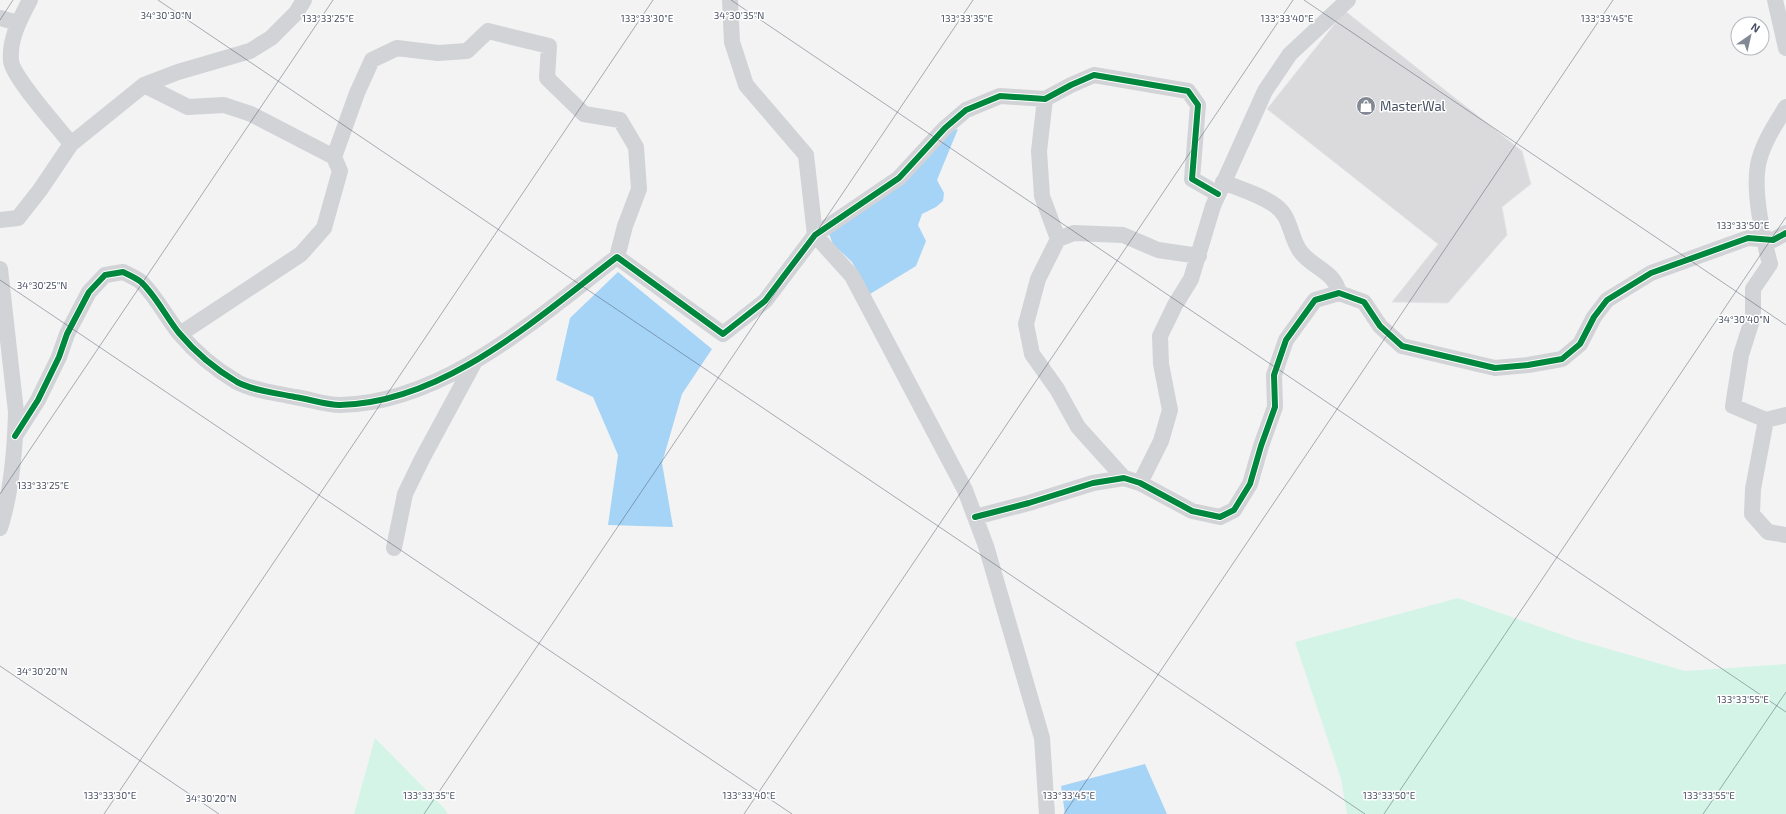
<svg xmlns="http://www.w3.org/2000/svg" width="1786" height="814" font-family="'Exo 2',sans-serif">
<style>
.green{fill:#d5f4e8}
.water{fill:#a6d4f6}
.building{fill:#dadadd;stroke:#e4e4e6}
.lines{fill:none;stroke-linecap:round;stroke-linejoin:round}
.minor{stroke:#d1d3d7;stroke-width:16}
.cycleway-casing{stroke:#fff;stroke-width:8}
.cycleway{stroke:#00873e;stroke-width:6}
.ticks{fill:none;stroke:#474f62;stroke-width:1;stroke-opacity:0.45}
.labels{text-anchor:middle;stroke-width:3;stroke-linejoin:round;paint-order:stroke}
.poi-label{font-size:13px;fill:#474f62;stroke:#fff;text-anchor:start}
.ticks-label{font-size:10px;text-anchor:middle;fill:#474f62;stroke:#fff;stroke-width:3;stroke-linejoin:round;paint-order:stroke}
</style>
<rect width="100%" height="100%" fill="#f3f3f3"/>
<path class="green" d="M 1458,598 L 1574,639 L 1685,671 L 1786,664 L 1786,814 L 1347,814 L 1341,779 L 1295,642 Z
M 375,738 L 445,809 L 448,814 L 354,814 Z"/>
<path class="water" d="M 958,129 L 937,180 L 944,193 L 943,201 L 936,207 L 922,214 L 918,225 L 926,241 L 916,266 L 870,294 L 852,262 L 833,244 L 829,234 L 947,132 Z
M 618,272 L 712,349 L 682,394 L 662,463 L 673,527 L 608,525 L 618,455 L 593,397 L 556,380 L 570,318 Z
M 1145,764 L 1167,814 L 1065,814 L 1061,786 Z"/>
<path class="building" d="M 1345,11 L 1522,151 L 1531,184 L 1502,207 L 1507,235 L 1448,303 L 1392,302 L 1438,244 L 1267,109 Z"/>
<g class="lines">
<path class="minor" d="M 30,0 C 20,19 9,39 11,61 C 13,78 59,128 71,144
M 730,0 L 732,42 L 746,85 L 806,155 L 815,235 L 852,276 L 965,490 L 986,546 L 1042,738 L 1047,814
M 1775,0 L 1786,48
M 0,18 L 18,23
M 144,85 L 188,107 L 224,105 L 251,114 L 334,157 L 340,171 L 324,228 L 301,254 L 180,334
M 1045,99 L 1039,151 L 1042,196 L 1058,239
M 1786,107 C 1775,125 1762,144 1758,165 C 1753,192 1763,238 1770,264 L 1753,289 L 1753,317 L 1741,355 L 1733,406 L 1766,420 L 1786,415
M 334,157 L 357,93 L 372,60 L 397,48 L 438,53 L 467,51 L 488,31 L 549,46 L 547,78 L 584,114 L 620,120 L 636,147 L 639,189 L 625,226 L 617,257
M 1223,182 C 1241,189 1261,195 1276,206 C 1291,217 1290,237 1300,251 C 1312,268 1334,270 1339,293
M 0,220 L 18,218 L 40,190 L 71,144 L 144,85 L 178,72 L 250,51 L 271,38 L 296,13 L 304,0
M 0,269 L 16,412 C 15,451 12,491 0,528
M 1766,420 L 1753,489 L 1752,514 L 1768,532 L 1786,535
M 15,436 L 38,400 L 59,357 L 67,334 L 89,292 L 105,275 L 123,272 C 129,275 136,278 141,282 C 156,296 166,317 179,333 C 195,352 215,369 237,382 C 254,391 277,393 295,397 C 309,399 326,405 340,405 C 445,403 538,317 617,257 L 723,334 L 765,301 L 815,235 L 899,178 L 945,128 L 966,110 L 1000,96 L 1045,99 L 1071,85 L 1094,75 L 1188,91 L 1198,105 L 1192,179 L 1218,194
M 1124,478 L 1078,427 L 1057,389 L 1032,354 L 1026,324 L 1038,279 L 1058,239 L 1074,233 L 1123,235 L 1158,250 L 1199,256
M 1140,483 L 1161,441 L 1170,410 L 1161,364 L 1160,336 L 1175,305 L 1191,279 L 1213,206 L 1265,91 L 1290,54 L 1348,0
M 975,517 L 1029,503 L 1093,483 L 1124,478 L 1140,483 L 1192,511 L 1220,517 L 1234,510 L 1250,484 L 1261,446 L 1275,407 L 1274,375 L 1286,340 L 1315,300 L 1339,293 L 1364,302 L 1380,326 L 1402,346 L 1495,368 L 1528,365 L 1562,359 L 1580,344 L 1594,317 L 1607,300 L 1651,273 L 1748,238 L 1773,240 L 1786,233
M 394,548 L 405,494 L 422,459 L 475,361"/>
<defs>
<path id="cycleway" d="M 15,436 L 38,400 L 59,357 L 67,334 L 89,292 L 105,275 L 123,272 C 129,275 136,278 141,282 C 156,296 166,317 179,333 C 195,352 215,369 237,382 C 254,391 277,393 295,397 C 309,399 326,405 340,405 C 445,403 538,317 617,257 L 723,334 L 765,301 L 815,235 L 899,178 L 945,128 L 966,110 L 1000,96 L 1045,99 L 1071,85 L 1094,75 L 1188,91 L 1198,105 L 1192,179 L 1218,194
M 975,517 L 1029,503 L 1093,483 L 1124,478 L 1140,483 L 1192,511 L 1220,517 L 1234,510 L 1250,484 L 1261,446 L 1275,407 L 1274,375 L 1286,340 L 1315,300 L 1339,293 L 1364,302 L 1380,326 L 1402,346 L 1495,368 L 1528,365 L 1562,359 L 1580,344 L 1594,317 L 1607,300 L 1651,273 L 1748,238 L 1773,240 L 1786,233"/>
</defs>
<use href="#cycleway" class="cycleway-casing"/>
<use href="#cycleway" class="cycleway"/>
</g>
<path class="ticks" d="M 158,0 L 1365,814M 731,0 L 1786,712M 1304,0 L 1786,325M 0,20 L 13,0M 0,280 L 792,814M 0,494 L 333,0M 0,666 L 219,814M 104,814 L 653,0M 424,814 L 973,0M 744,814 L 1293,0M 1064,814 L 1613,0M 1384,814 L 1786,217M 1703,814 L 1786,692"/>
<defs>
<symbol id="shop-disc" viewBox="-11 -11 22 22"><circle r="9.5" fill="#838895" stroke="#fff"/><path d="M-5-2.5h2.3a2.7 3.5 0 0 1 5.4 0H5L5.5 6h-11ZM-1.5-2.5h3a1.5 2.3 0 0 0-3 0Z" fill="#fff"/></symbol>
</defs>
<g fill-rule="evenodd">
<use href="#shop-disc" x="1355" y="95" width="22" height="22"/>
</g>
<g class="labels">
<g class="poi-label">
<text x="1380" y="111">MasterWal</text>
</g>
</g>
<g class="ticks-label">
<text x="166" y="19">34°30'30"N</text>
<text x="739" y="19">34°30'35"N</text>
<text x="328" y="22">133°33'25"E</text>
<text x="647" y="22">133°33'30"E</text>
<text x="967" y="22">133°33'35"E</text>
<text x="1287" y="22">133°33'40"E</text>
<text x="1607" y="22">133°33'45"E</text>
<text x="1743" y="229">133°33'50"E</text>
<text x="42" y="289">34°30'25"N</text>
<text x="1744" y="323">34°30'40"N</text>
<text x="43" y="489">133°33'25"E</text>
<text x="42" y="675">34°30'20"N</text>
<text x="1743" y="703">133°33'55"E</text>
<text x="110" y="799">133°33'30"E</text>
<text x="429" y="799">133°33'35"E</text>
<text x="749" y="799">133°33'40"E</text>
<text x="1069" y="799">133°33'45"E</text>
<text x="1389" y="799">133°33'50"E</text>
<text x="1709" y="799">133°33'55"E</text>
<text x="211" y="802">34°30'20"N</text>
</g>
<g transform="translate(1750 36) rotate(34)"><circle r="19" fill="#ffffff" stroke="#b5b9c0"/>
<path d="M0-3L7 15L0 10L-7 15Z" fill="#838895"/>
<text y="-6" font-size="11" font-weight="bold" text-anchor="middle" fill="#474f62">N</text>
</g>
</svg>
